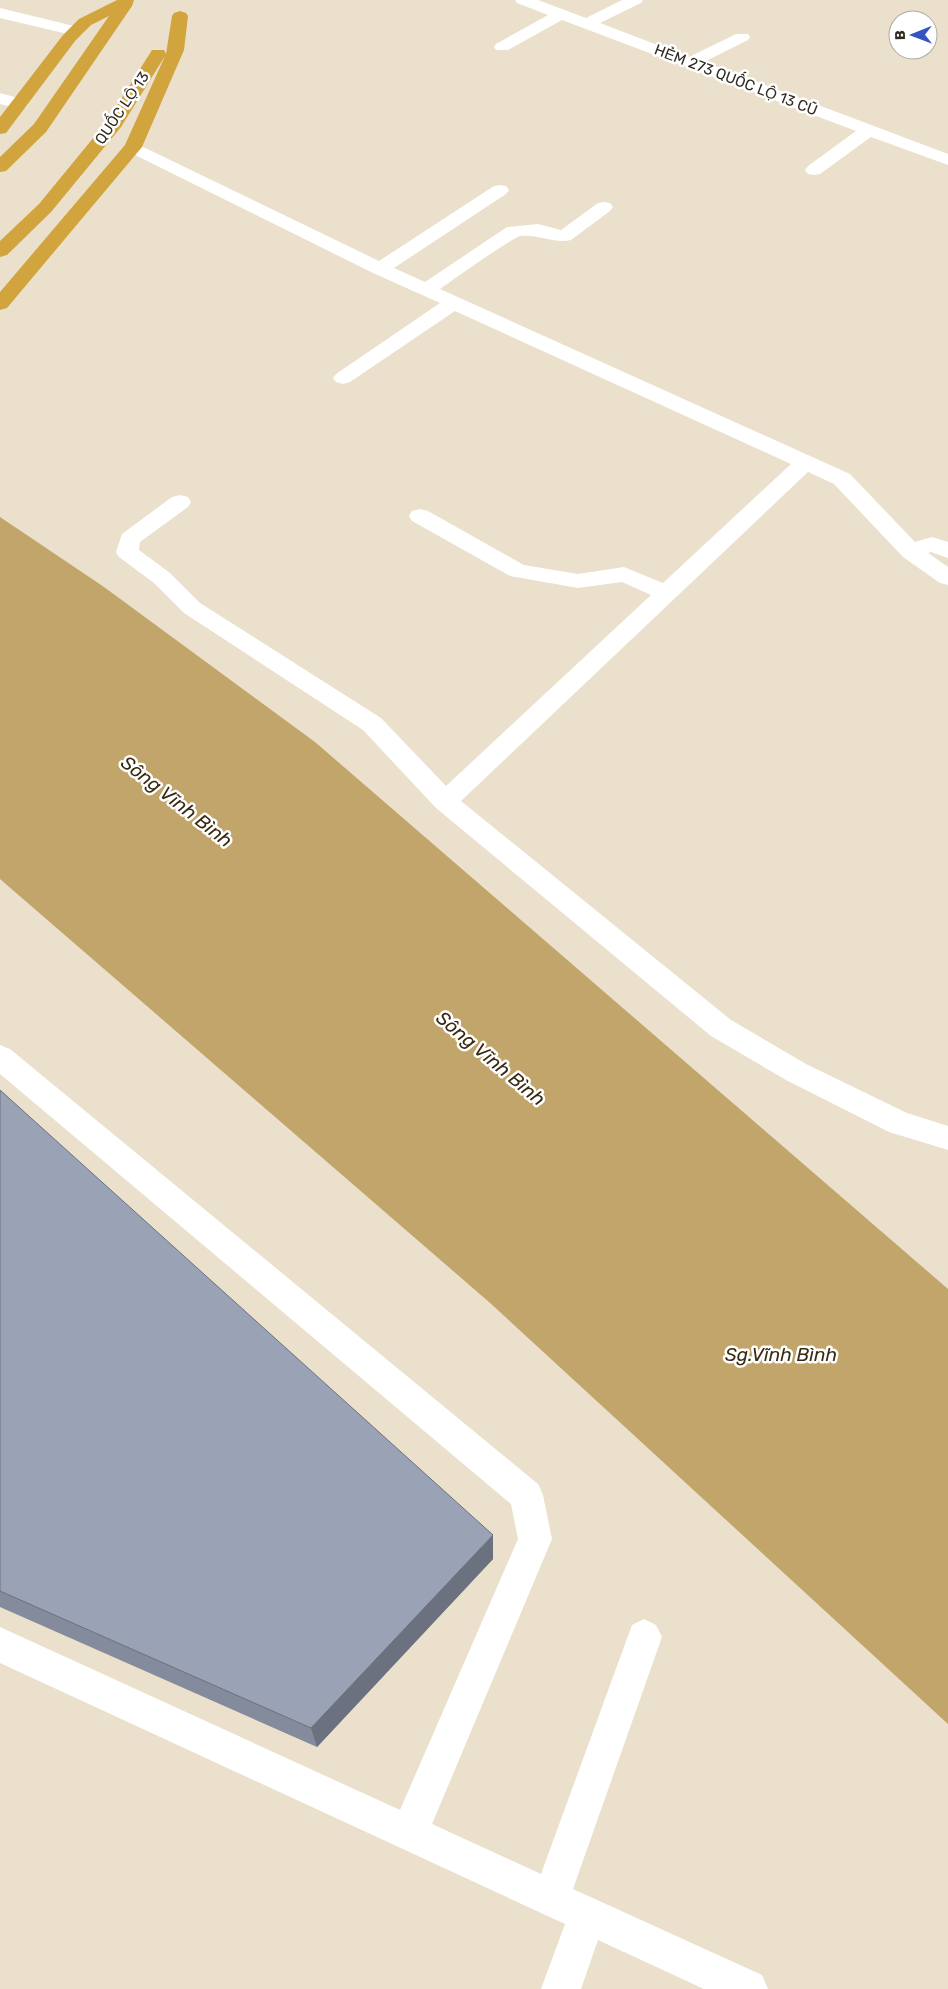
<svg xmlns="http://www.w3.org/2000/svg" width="948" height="1989" font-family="Rubik,sans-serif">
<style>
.water{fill:#c1a56b}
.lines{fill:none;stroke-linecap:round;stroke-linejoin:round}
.minor{fill:#fff;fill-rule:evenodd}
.highway{fill:#d2a43d;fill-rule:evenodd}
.wall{fill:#848b9c}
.shaded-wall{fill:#6c717f}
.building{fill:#9aa2b5;stroke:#6c717f}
.labels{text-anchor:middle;stroke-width:5;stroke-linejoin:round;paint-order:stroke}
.far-street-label{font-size:15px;fill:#302c24;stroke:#fff}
.water-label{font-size:19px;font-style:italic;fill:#382b11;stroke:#fff}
</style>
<rect width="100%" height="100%" fill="#eae0cb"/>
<path class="water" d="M 0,517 L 104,587 L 315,742 L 948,1289 L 948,1724 L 489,1302 L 0,879 Z"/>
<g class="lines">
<path class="minor" d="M 515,0 L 538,0 L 586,18 L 622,0 L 643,0 L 641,3 L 600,23 L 689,57 L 736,34 L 748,34 L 750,37 L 748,40 L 704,62 L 948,154 L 948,165 L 871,137 L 820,174 L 814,175 L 808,174 L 805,170 L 808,166 L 856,131 L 562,20 L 508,50 L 496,50 L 494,47 L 496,44 L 548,15 L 517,3 Z
M 0,8 L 82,28 L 84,31 L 82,34 L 76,36 L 0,18 Z
M 0,93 L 25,100 L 28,104 L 25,108 L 19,109 L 0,104 Z
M 133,142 L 379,261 L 494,186 L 500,185 L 506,186 L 509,190 L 506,194 L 394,268 L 425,282 L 507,227 L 538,224 L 561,230 L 598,203 L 604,202 L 610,203 L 613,207 L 610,211 L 571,240 C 555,244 538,234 521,236 C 511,238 453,280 440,289 L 850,474 L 915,542 L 932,537 L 948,542 L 948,558 L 931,552 L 928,553 L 948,567 L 948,585 L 940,583 L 903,557 L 834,484 L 808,472 L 461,801 L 731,1020 L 806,1064 L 907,1113 L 948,1126 L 948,1150 L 889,1132 L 786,1080 L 711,1036 L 436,808 L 363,730 L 184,613 L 154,583 L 119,557 L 116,552 L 122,534 L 172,497 L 180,495 L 188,497 L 191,502 L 188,507 L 140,542 L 139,550 L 170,573 L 200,603 L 381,718 L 446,786 L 651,595 L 622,582 L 578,588 L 510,576 L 412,521 L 409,516 L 412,511 L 420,509 L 428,511 L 524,565 L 578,574 L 624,567 L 663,583 L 791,464 L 455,311 L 350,382 L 343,384 L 336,382 L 333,378 L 336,374 L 440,303 L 373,273 L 127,151 L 124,147 L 127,143 Z
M 0,1045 L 10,1049 L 538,1484 L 543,1495 L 552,1539 L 432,1824 L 541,1874 L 632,1625 L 644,1619 L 656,1625 L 662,1637 L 573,1889 L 762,1975 L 768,1989 L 704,1989 L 598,1940 L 581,1989 L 541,1989 L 565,1924 L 0,1663 L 0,1627 L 400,1810 L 518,1539 L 511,1504 L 0,1074 Z"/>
<path class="highway" d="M 117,0 L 134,0 L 132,6 L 46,132 L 6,171 L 0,172 L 0,157 L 34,124 L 109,16 L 91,25 L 75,41 L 6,133 L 0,134 L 0,117 L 63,35 L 79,19 Z
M 180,11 L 186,13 L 188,16 L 184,50 L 142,147 L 7,308 L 0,310 L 0,292 L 125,145 L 165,56 L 121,127 L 51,212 L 7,255 L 0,257 L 0,241 L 39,204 L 108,120 L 152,50 L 164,50 L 166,54 L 172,16 L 174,13 Z"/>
</g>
<path class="wall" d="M 0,1090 L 493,1559 L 317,1747 L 0,1607 Z"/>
<path class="shaded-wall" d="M 493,1535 L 493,1559 L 317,1747 L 311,1728 Z"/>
<path class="building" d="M 0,1090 L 493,1535 L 311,1728 L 0,1591 Z"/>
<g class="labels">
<g class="far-street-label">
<text transform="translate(736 80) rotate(21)" y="5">HẺM 273 QUỐC LỘ 13 CŨ</text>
<text transform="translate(122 108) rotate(-56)" y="5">QUỐC LỘ 13</text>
</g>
<g class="water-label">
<text transform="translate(177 801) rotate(38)" y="7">Sông Vĩnh Bình</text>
<text transform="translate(491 1058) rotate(40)" y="7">Sông Vĩnh Bình</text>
<text x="781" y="1361">Sg.Vĩnh Bình</text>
</g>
</g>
<g transform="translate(913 35) rotate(269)"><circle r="24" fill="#ffffff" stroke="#acaba7"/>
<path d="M0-4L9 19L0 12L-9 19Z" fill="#3453c4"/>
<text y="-8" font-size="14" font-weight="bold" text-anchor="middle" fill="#302c24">B</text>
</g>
</svg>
